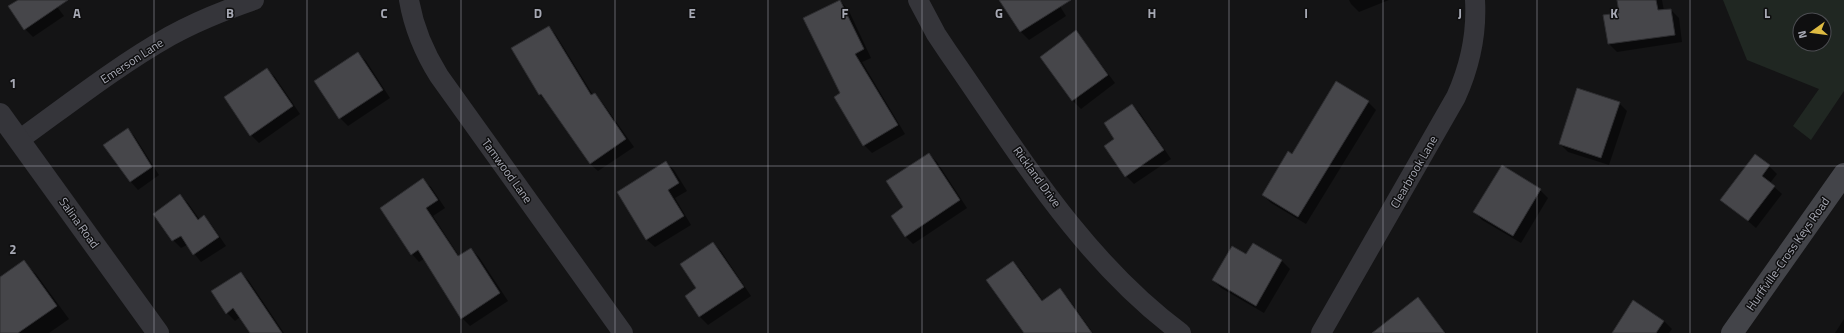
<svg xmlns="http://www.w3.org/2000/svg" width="1844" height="333" font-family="'Titillium Web',sans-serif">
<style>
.green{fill:#202722;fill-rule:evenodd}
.shadow{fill:#0007}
.building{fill:#46464a;stroke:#2e2e31}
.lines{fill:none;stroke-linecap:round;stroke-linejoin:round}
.minor{stroke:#35353a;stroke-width:20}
.tertiary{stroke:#35353a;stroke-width:22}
.secondary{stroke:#434449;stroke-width:22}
.grid{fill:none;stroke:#a7a9b4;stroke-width:1;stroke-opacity:0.55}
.labels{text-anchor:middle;stroke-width:3;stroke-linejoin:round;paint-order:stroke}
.street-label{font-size:12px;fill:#a7a9b4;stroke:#0f0f10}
.grid-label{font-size:13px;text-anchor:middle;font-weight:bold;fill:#a7a9b4;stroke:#0f0f10;stroke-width:3;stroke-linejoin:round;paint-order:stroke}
</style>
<rect width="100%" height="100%" fill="#141415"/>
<path class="green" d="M 1723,0 L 1844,0 L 1844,91 L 1811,140 L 1793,126 L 1819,89 L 1747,60 ZM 1800,20 L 1824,20 L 1824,44 L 1800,44 Z"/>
<path class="shadow" d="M 16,0 L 52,0 L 64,16 L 33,37 L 25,29 Z
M 1000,0 L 1063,0 L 1058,3 L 1066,16 L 1029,40 L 1021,32 Z
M 1349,0 L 1389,0 L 1359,12 L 1351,4 Z
M 1618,0 L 1662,0 L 1664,11 L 1671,10 L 1679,18 L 1682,42 L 1617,52 L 1609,44 L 1620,14 Z
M 840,1 L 848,9 L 871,58 L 862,62 L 905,134 L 872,153 L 864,145 L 841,94 Z
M 549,27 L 556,35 L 593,95 L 595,94 L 602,102 L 634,147 L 598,171 L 590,164 L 548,103 L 540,95 L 512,49 Z
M 1076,32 L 1083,40 L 1115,83 L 1081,109 L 1073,101 L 1041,57 Z
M 358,53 L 366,61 L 390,98 L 348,126 L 340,118 Z
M 267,69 L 275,77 L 300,114 L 259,143 L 251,135 Z
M 1368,102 L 1376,110 L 1306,224 L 1271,203 L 1263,195 L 1293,155 Z
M 1619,103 L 1627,111 L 1609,165 L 1568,152 L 1560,144 Z
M 1132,105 L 1140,113 L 1171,159 L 1134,184 L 1126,176 L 1116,139 Z
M 128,129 L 135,137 L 159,175 L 138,190 L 131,182 L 104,146 Z
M 929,154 L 937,162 L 967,208 L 913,244 L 905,236 L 905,208 Z
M 666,162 L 674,170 L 687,191 L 675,198 L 691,225 L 655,247 L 647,240 L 618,192 Z
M 1769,166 L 1777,174 L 1770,183 L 1782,194 L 1756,228 L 1722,199 Z
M 423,180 L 431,187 L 445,208 L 433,216 L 459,256 L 471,249 L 479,257 L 508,301 L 470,326 L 462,318 L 424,259 L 419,262 L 412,254 Z
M 1540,190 L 1548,198 L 1521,243 L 1482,220 L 1475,212 Z
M 180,195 L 188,203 L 200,220 L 204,216 L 211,224 L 226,246 L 201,262 L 187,245 L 181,248 L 173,240 Z
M 713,243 L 721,251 L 751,296 L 708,325 L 700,317 L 686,296 L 697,288 Z
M 1253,244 L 1282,261 L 1290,269 L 1264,313 L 1221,288 L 1213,280 L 1246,256 Z
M 23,262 L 36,274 L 69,319 L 49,333 L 0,333 L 0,278 Z
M 1013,262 L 1021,270 L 1043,301 L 1060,290 L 1068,298 L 1093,333 L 1025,333 Z
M 241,273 L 249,281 L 284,333 L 252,333 L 240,317 L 235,321 L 227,313 Z
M 1418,299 L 1446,333 L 1386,333 Z
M 1634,302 L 1664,321 L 1672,329 L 1669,333 L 1613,333 Z
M 1844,319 L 1844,333 L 1835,333 Z"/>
<path class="building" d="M 18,0 L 68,0 L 24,30 L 8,6 Z
M 840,0 L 864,49 L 855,54 L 898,125 L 863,146 L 834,97 L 840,93 L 803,18 Z
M 999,0 L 1071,0 L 1020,32 Z
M 1617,0 L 1656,0 L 1658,10 L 1671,9 L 1675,35 L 1608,44 L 1603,15 L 1619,13 Z
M 549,26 L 591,95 L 595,93 L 626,139 L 590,164 L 541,94 L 539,95 L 511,48 Z
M 1076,30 L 1108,75 L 1072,101 L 1040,57 Z
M 358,52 L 383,90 L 339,119 L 314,81 Z
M 267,68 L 293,106 L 250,136 L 224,97 Z
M 1336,81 L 1369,101 L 1298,217 L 1262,195 L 1288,151 L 1292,154 Z
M 1577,88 L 1620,102 L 1601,158 L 1559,144 Z
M 1132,104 L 1164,150 L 1125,177 L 1104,146 L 1114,139 L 1104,123 Z
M 128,128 L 152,167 L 130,182 L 103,145 Z
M 929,153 L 960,200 L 905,237 L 891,216 L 903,207 L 886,181 Z
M 1755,154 L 1770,165 L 1762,176 L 1775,186 L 1748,221 L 1720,200 Z
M 666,161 L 679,183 L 668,190 L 684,216 L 646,240 L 617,192 Z
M 1502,165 L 1541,189 L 1513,236 L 1473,212 Z
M 423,178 L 438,200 L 426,208 L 458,256 L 471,248 L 500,293 L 461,319 L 418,250 L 411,255 L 380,208 Z
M 180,194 L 198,220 L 204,215 L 219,237 L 193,255 L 181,236 L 172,241 L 153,214 Z
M 713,242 L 744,287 L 699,317 L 685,296 L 696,288 L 680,264 Z
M 1253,243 L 1282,260 L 1256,306 L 1212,280 L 1232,246 L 1246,254 Z
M 24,260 L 57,306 L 18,333 L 0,333 L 0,277 Z
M 1013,261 L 1042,301 L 1060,288 L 1092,333 L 1024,333 L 986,280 Z
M 241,272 L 282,333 L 250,333 L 233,308 L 226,314 L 211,291 Z
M 1418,297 L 1445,333 L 1372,333 Z
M 1633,300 L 1664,321 L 1656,333 L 1612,333 Z"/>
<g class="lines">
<path class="minor" d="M 409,0 C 414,29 424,52 439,76 L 623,333
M 918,0 L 936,34 L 948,52 C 1017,151 1082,260 1181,333
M 19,140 C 69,104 117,66 170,36 C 197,21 225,10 254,0
M 1321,333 L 1456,97 C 1470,66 1477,34 1475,0"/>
<path class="tertiary" d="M 0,114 L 158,333"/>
<path class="secondary" d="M 1732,333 L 1844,174"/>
</g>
<path class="grid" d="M 154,0 L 154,333M 307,0 L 307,333M 461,0 L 461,333M 615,0 L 615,333M 768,0 L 768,333M 922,0 L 922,333M 1076,0 L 1076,333M 1229,0 L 1229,333M 1383,0 L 1383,333M 1537,0 L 1537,333M 1690,0 L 1690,333M 0,166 L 1844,166"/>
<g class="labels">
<g class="street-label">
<text transform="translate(132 61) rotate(-33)" y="4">Emerson Lane</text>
<text transform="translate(507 171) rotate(54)" y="4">Tamwood Lane</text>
<text transform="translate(1414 172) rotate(-60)" y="4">Clearbrook Lane</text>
<text transform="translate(1037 177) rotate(54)" y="4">Rickland Drive</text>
<text transform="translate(79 223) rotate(54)" y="4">Salina Road</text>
<text transform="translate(1788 254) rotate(-55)" y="4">Hurffville-Cross Keys Road</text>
</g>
</g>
<g class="grid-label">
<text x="77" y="18">A</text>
<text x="230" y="18">B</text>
<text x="384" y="18">C</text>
<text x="538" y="18">D</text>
<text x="692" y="18">E</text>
<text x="845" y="18">F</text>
<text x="999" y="18">G</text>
<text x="1152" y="18">H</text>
<text x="1306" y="18">I</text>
<text x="1460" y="18">J</text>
<text x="1614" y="18">K</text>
<text x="1767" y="18">L</text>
<text x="13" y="88">1</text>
<text x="13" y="254">2</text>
</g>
<g transform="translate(1812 32) rotate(256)"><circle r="19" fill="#0f0f10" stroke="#4c4d52"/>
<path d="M0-3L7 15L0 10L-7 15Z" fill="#debb42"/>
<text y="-6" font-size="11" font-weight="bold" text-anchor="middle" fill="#a7a9b4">N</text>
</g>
</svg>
